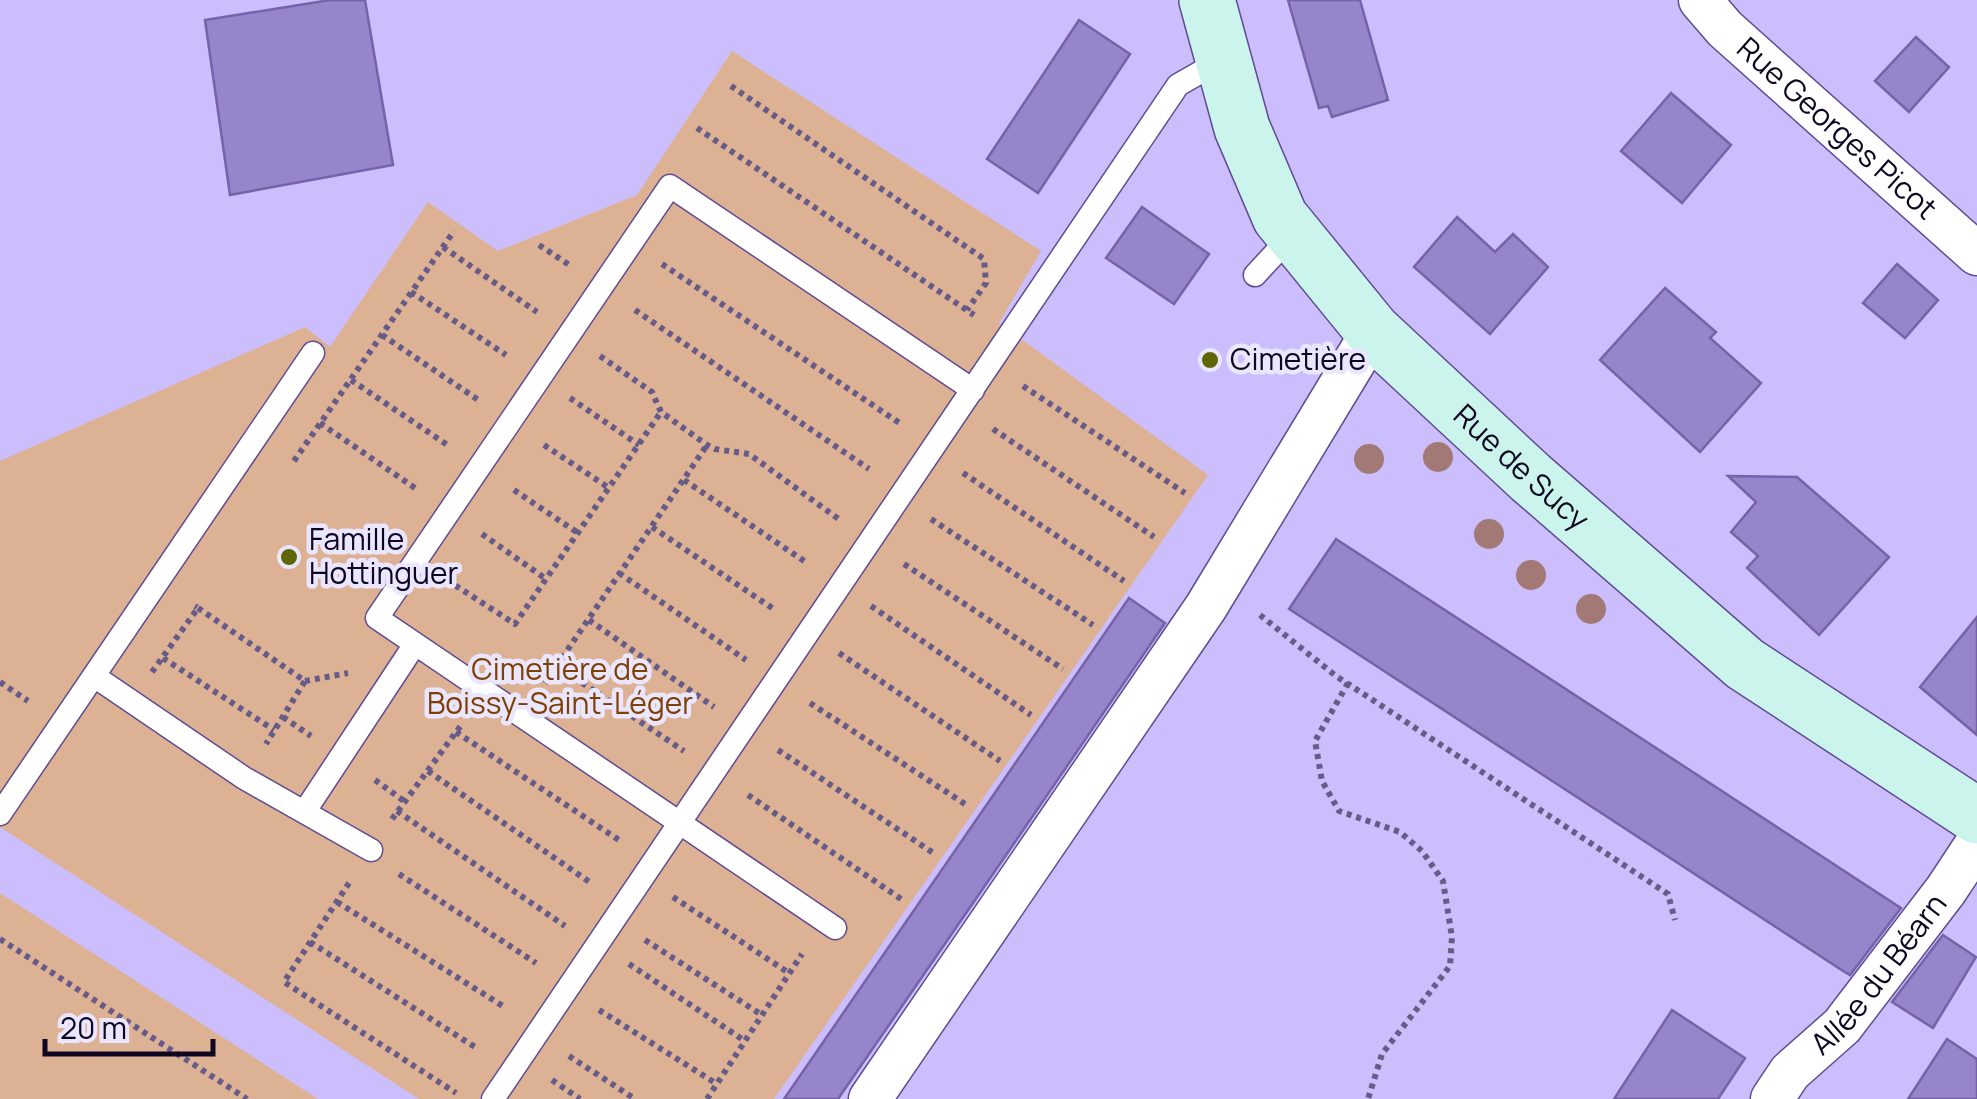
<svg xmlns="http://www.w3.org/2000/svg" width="1977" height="1099" font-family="Manrope,sans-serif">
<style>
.green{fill:#ddb194}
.building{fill:#9685cb;stroke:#7562a9;stroke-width:2.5}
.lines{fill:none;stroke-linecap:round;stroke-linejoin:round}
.service-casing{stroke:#5f4c91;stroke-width:25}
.minor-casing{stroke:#5f4c91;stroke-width:45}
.secondary-casing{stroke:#5f4c91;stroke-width:58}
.path{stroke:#675c87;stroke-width:6;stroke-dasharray:5 5;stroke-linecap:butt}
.service{stroke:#fff;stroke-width:22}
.minor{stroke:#fff;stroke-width:42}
.secondary{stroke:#cbf5ec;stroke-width:55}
.tree{fill:#a27974}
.poi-dot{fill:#5f6606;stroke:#eae6fe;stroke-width:4}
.labels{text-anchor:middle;stroke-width:9;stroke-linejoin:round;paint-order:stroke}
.street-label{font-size:30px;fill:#0f0721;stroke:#eae6fe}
.poi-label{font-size:30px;fill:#0f0721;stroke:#eae6fe;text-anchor:start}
.park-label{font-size:30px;fill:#7f4004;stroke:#eae6fe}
</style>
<rect width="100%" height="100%" fill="#ccbefc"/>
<path class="green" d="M 732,51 L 1041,251 L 999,323 L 1208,475 L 774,1099 L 419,1099 L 0,827 L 0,461 L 305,327 L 330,347 L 428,202 L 498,251 L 637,195 Z
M 0,892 L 0,893 L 318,1099 L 0,1099 Z"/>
<path class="building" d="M 330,0 L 365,0 L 393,165 L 230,195 L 205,20 Z
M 1288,0 L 1360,0 L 1388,100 L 1332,117 L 1328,106 L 1319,108 Z
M 1079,20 L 1130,54 L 1038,193 L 987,159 Z
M 1916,37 L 1949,67 L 1909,112 L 1875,81 Z
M 1671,93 L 1731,145 L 1682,203 L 1621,151 Z
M 1142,207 L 1209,254 L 1174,304 L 1106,258 Z
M 1457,217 L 1495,252 L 1513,234 L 1548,267 L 1490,334 L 1414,267 Z
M 1897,264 L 1938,300 L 1905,338 L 1863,303 Z
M 1665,288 L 1716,332 L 1710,338 L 1761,383 L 1700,452 L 1600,360 Z
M 1728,476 L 1797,477 L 1889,557 L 1819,635 L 1747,568 L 1758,556 L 1731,532 L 1756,502 Z
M 1336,539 L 1901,908 L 1850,975 L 1843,971 L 1289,609 Z
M 1129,598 L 1165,623 L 1015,842 L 838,1099 L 784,1099 Z
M 1977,617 L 1977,735 L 1920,687 Z
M 1943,935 L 1976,957 L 1933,1028 L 1892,1002 Z
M 1672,1010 L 1745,1058 L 1718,1099 L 1614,1099 Z
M 1947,1039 L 1977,1059 L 1977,1099 L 1908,1099 Z"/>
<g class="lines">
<defs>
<path id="service" d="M 1255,275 L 1293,234
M 94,676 L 244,778 L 371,850
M 305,811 L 415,644
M 0,814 L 313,353
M 835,928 L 377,618 L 670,186 L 973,390
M 493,1099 L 1178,85 L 1222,60"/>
<g id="minor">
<path id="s1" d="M 1700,0 L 1725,29 L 1977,254"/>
<path d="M 870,1099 L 1206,607 L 1373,331"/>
<path id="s2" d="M 1772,1099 L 1790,1072 L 1842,1026 L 1946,890 L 1977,843"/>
</g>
<g id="secondary">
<path id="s3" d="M 1207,0 L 1242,128 L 1280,217 L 1373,331 L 1531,478 L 1745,664 L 1977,816"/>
</g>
</defs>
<use href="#service" class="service-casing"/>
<use href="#minor" class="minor-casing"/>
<use href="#secondary" class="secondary-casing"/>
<path class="path" d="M 731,86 L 984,259 L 986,283 L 967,310
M 697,128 L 974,315
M 539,245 L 571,266
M 443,247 L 537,312
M 662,264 L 901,424
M 411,292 L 506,355
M 635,310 L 869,469
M 382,335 L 480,401
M 600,356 L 652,392 L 661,412 L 707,445 L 715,449 L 749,454 L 840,520
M 351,380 L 449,446
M 1023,386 L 1185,493
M 570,398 L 639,445
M 320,423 L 418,490
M 993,429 L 1154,537
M 544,445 L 609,488
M 294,461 L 454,231
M 963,473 L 1124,581
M 684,480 L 807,563
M 514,490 L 578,533
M 931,519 L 1093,625
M 652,527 L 775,610
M 482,534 L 546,579
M 904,564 L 1063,669
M 619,573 L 746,660
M 447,580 L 515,624 L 661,412
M 871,606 L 1031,715
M 198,608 L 305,681 L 266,744
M 1260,615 L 1336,676 L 1668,894 L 1675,920
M 589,620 L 714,707
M 839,653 L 1000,761
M 163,658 L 274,730
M 557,666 L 684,751
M 152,672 L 198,608 L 195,606
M 305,681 L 348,673
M 0,682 L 28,701
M 545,683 L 707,445
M 1348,683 L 1315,741 L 1322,781 L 1339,811 L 1400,832 L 1422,851 L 1443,881 L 1452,937 L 1450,966 L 1382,1054 L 1368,1099
M 810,703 L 968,806
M 283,717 L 311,736
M 456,732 L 622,842
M 778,750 L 935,854
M 428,771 L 591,883
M 375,780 L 404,801
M 748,795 L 904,901
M 397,811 L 565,926
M 392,819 L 462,724
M 399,874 L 536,963
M 349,883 L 284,982 L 456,1093
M 673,897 L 789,973
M 337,902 L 506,1008
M 0,939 L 247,1099
M 645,940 L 762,1015
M 310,942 L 478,1049
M 629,964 L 745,1041
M 599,1010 L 717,1084
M 569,1056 L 635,1099
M 552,1080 L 580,1099
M 707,1099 L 802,954"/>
<use href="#service" class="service"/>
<use href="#minor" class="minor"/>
<use href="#secondary" class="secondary"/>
</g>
<g class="tree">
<circle cx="1438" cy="457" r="15"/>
<circle cx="1369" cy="459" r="15"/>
<circle cx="1489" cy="534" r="15"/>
<circle cx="1531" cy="575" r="15"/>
<circle cx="1591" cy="609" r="15"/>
</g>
<g class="poi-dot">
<circle cx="1210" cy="360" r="10"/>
<circle cx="289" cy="557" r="10"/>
</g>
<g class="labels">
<g class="street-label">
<text dy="10" stroke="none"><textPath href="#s1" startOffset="188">Rue Georges Picot</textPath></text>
<text dy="10" stroke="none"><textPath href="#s3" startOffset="578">Rue de Sucy</textPath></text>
<text dy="10" stroke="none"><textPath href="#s2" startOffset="165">Allée du Béarn</textPath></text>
</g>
<g class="poi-label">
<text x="1230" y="370">Cimetière</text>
<text x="309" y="550">Famille<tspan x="309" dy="34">Hottinguer</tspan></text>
</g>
<g class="park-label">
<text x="560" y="680">Cimetière de<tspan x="560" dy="34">Boissy-Saint-Léger</tspan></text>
</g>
</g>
<path d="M45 1039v15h168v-15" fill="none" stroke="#0f0721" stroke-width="5"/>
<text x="60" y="1039" font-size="30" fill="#0f0721" stroke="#eae6fe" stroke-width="8" paint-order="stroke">20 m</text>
</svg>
